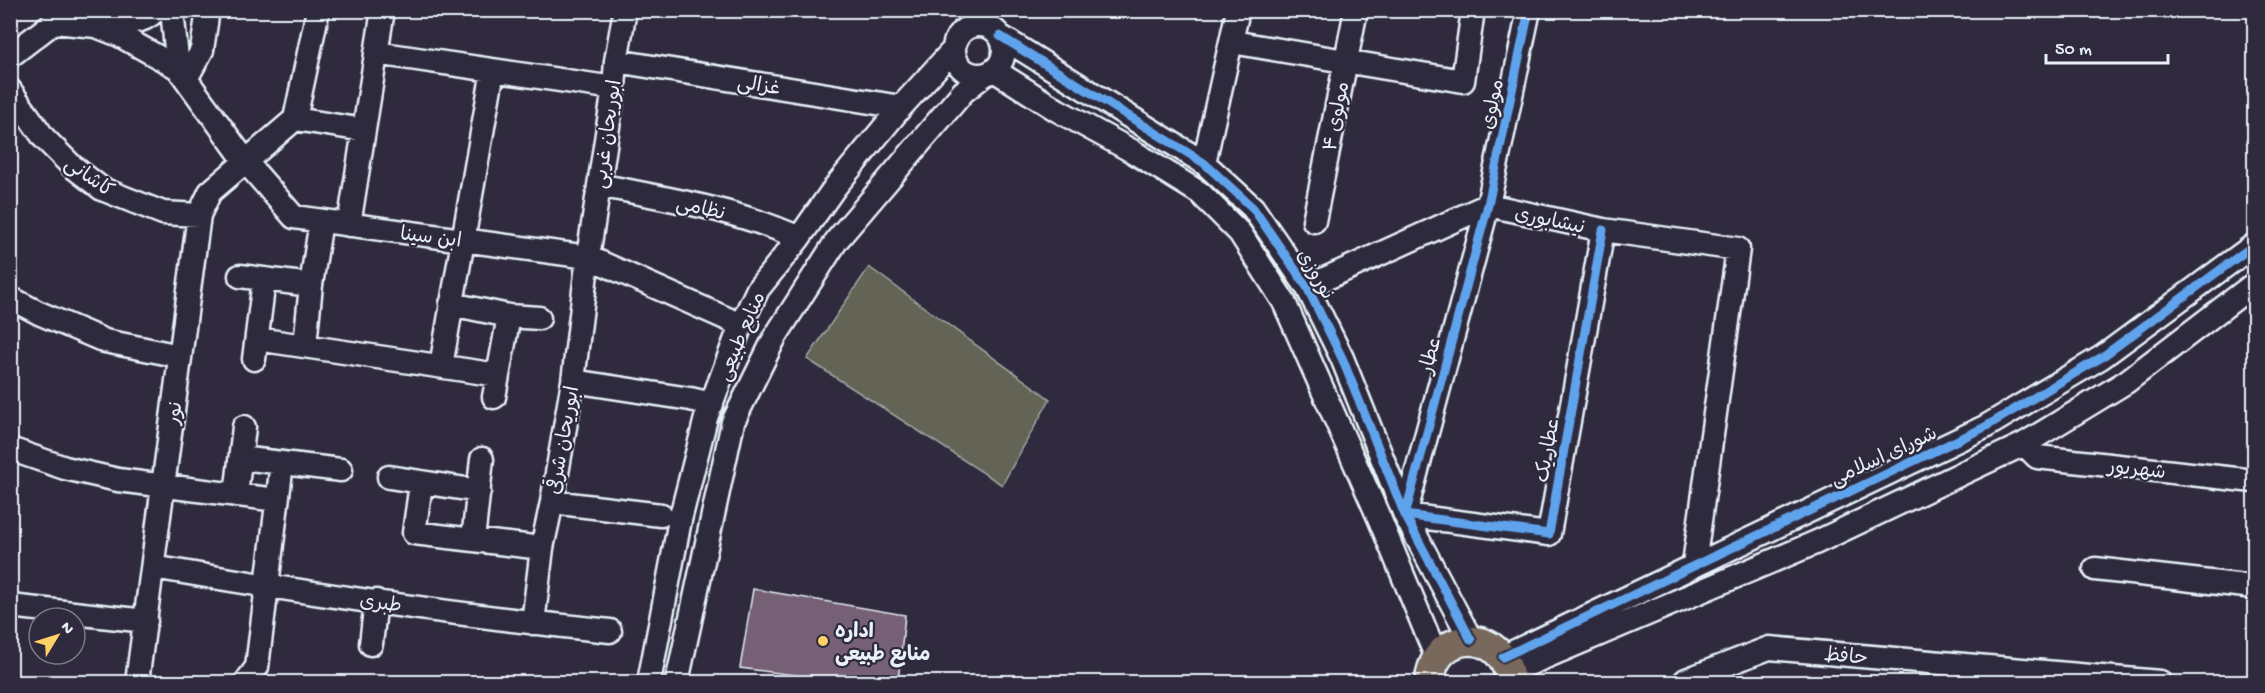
<svg xmlns="http://www.w3.org/2000/svg" width="2265" height="693" font-family="'Gochi Hand','Playpen Sans Arabic',sans-serif">
<style>
.green{fill:#646456;stroke:#a6aaa7;stroke-width:1.5}
.building{fill:#766075;stroke:#e8f1f8;stroke-width:1.5}
.lines{fill:none;stroke-linecap:round;stroke-linejoin:round}
.minor-casing{stroke:#e8f1f8;stroke-width:27}
.major-casing{stroke:#e8f1f8;stroke-width:33}
.minor{stroke:#2f2a3d;stroke-width:22}
.major{stroke:#78695c;stroke-width:28}
.cycleway-casing{stroke:#2f2a3d;stroke-width:13}
.cycleway{stroke:#60a3ed;stroke-width:9}
.poi-dot{fill:#ffd166;stroke:#2f2a3d;stroke-width:2}
.labels{text-anchor:middle;stroke-width:4.5;stroke-linejoin:round;paint-order:stroke}
.street-label{font-size:20px;fill:#e8f1f8;stroke:#2f2a3d}
.poi-label{font-size:20px;font-weight:bold;fill:#e8f1f8;stroke:#2f2a3d;text-anchor:start}
</style>
<rect width="100%" height="100%" fill="#2f2a3d"/>
<filter id="ink" filterUnits="userSpaceOnUse"><feTurbulence type="fractalNoise" baseFrequency=".0167" numOctaves="2"/><feDisplacementMap in="SourceGraphic" scale="12" xChannelSelector="R" yChannelSelector="G"/><feConvolveMatrix kernelMatrix="1 2 1 2 8 2 1 2 1" color-interpolation-filters="sRGB"/></filter>
<g filter="url(#ink)">
<path class="green" d="M 869,267 L 1050,399 L 1002,485 L 807,359 Z"/>
<path class="building" d="M 753,589 L 905,615 L 898,682 L 850,682 L 740,668 Z"/>
<g class="lines">
<defs>
<path id="minor" d="M 112,10 C 125,26 142,24 156,10
M 172,10 L 178,68
M 1529,10 L 1488,205 L 1405,515 L 1549,534 L 1603,230
M 54,22 L 96,26 L 119,35 L 178,68 L 246,162 L 294,217 L 588,257 L 741,325
M954 50a25 25 0 1 1 50 0a25 25 0 1 1-50 0Z
M 1000,36 L 1204,163 L 1253,208 L 1307,287 L 1342,358 L 1405,515 L 1471,640
M 1232,42 L 1463,81 L 1473,10
M 376,53 L 614,88
M 10,56 L 66,13
M 616,61 L 901,107
M 994,70 L 1057,110 L 1132,151 L 1200,193 L 1240,233 L 1284,302 L 1380,520 L 1437,658
M 186,79 L 202,50 L 208,10
M 10,90 L 44,138 L 72,166 L 102,189 L 163,213 L 199,215
M 295,119 L 318,10
M 1204,163 L 1238,10
M 599,185 C 667,199 736,209 799,238
M 1314,221 L 1356,10
M 349,225 L 383,10
M 240,276 L 311,285
M 1307,287 L 1488,205 L 1603,230 L 1738,249 L 1694,564
M 10,298 L 39,313 L 105,341 L 180,356
M 451,304 L 509,316 L 539,318
M 257,339 L 498,375
M 305,345 L 311,285 L 321,221
M 254,359 L 264,280
M 441,366 L 493,70
M 573,381 L 690,399 L 712,404
M 494,397 L 509,316
M 2024,444 L 2037,457 L 2254,481
M 10,449 L 65,468 L 118,480 L 277,500
M 241,458 L 341,470
M 389,477 L 479,491
M 421,484 L 414,533 L 542,548
M 236,495 L 244,427
M 552,502 L 661,515
M 473,540 L 482,459
M 153,567 C 304,593 457,615 610,631
M 2095,569 L 2254,587
M 10,606 L 146,621
M 533,623 L 542,548 L 552,502 L 573,381 L 588,257 L 614,88 L 616,61 L 625,10
M 371,644 L 376,601
M 1503,657 L 1985,427 L 2102,357 L 2254,245
M 1510,672 L 1817,542 L 2024,444 L 2126,382 L 2254,284
M 137,682 L 199,215 L 210,192 L 295,119 L 364,130
M 246,682 L 257,667 L 282,463
M 649,682 L 680,520 L 706,418 L 741,325 L 758,289 L 799,238 L 835,187 L 901,107 L 953,50
M 677,682 L 733,422 L 775,337 L 837,240 L 963,92 L 983,76
M 1684,682 L 1686,680 L 1769,648 L 2160,682"/>
<path id="major" d="M 1430,682 C 1433,627 1506,627 1510,682"/>
</defs>
<use href="#minor" class="minor-casing"/>
<use href="#major" class="major-casing"/>
<use href="#minor" class="minor"/>
<use href="#major" class="major"/>
<defs>
<path id="cycleway" d="M 1529,10 L 1488,205 L 1405,515 L 1549,534 L 1603,230
M 1000,36 L 1204,163 L 1253,208 L 1307,287 L 1342,358 L 1405,515 L 1471,640
M 1503,657 L 1985,427 L 2102,357 L 2254,245"/>
</defs>
<use href="#cycleway" class="cycleway-casing"/>
<use href="#cycleway" class="cycleway"/>
</g>
</g>
<circle class="poi-dot" cx="823" cy="641" r="6"/>
<g class="labels">
<g class="street-label">
<text transform="translate(759 84) rotate(9)" y="7">غزالی</text>
<text transform="translate(1491 104) rotate(-78)" y="7">مولوی</text>
<text transform="translate(1335 116) rotate(-79)" y="7">مولوی ۴</text>
<text transform="translate(606 134) rotate(-82)" y="7">ابوریحان غربی</text>
<text transform="translate(90 176) rotate(35)" y="7">کاشانی</text>
<text transform="translate(701 207) rotate(13)" y="7">نظامی</text>
<text transform="translate(1550 219) rotate(12)" y="7">نیشابوری</text>
<text transform="translate(431 236) rotate(7)" y="7">ابن سینا</text>
<text transform="translate(1317 274) rotate(59)" y="7">نوروزی</text>
<text transform="translate(740 336) rotate(-67)" y="7">منابع طبیعی</text>
<text transform="translate(1429 355) rotate(-75)" y="7">عطار</text>
<text transform="translate(173 413) rotate(-82)" y="7">نور</text>
<text transform="translate(562 440) rotate(-80)" y="7">ابوریحان شرقی</text>
<text transform="translate(1546 450) rotate(-80)" y="7">عطار یک</text>
<text transform="translate(1883 455) rotate(-25)" y="7">شورای اسلامی</text>
<text transform="translate(2137 468) rotate(6)" y="7">شهریور</text>
<text transform="translate(381 602) rotate(8)" y="7">طبری</text>
<text transform="translate(1846 655) rotate(5)" y="7">حافظ</text>
</g>
<g class="poi-label">
<text x="835" y="637">اداره<tspan x="835" dy="23">منابع طبیعی</tspan></text>
</g>
</g>
<rect width="2265" height="693" fill="none" stroke="#2f2a3d" stroke-width="36"/>
<rect x="18" y="18" width="2229" height="657" fill="none" stroke="#e8f1f8" stroke-width="2" filter="url(#ink)"/>
<g transform="translate(57 636) rotate(52)"><circle r="28" fill="#2f2a3d" stroke="#797a88" stroke-width="1.5"/>
<path d="M0-4.5L10 22L0 15L-10 22Z" fill="#ffd166"/>
<text y="-9" font-size="16" font-weight="bold" text-anchor="middle" fill="#e8f1f8">N</text>
</g>
<path d="M2046 54v9h122v-9" fill="none" stroke="#e8f1f8" stroke-width="3"/>
<text x="2055" y="54" font-size="18" fill="#e8f1f8" stroke="#2f2a3d" stroke-width="4.5" paint-order="stroke">50 m</text>
</svg>
